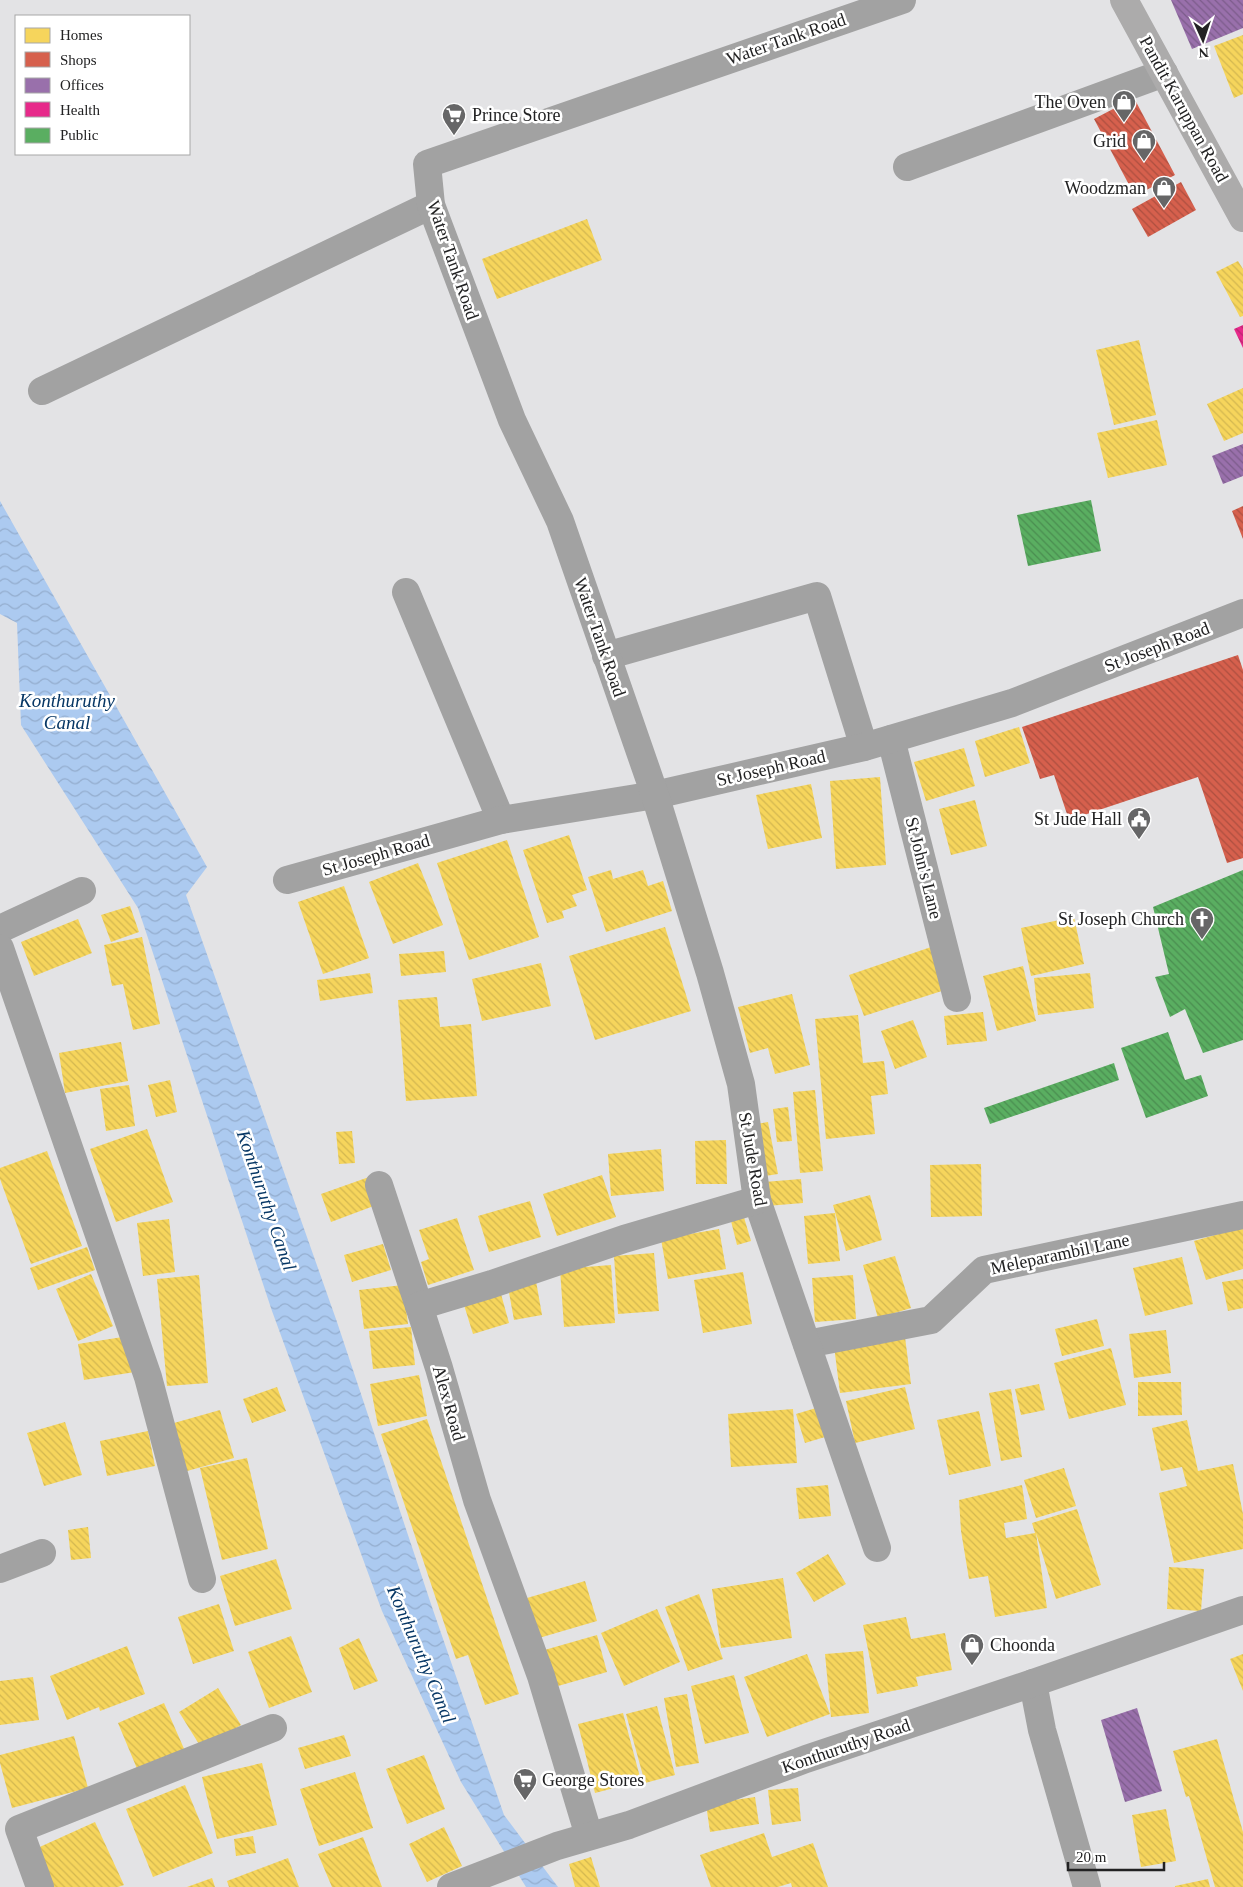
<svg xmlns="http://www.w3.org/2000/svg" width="1243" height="1887" viewBox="0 0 1243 1887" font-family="Georgia,serif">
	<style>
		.water { fill: url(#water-waves) }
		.homes { fill: url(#homes-back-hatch) }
		.shops { fill: url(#shops-back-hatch) }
		.offices { fill: url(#offices-back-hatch) }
		.health { fill: url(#health-back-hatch) }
		.public { fill: url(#public-back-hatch) }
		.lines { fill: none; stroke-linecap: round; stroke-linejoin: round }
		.street { stroke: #a2a2a2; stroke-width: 28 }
		.secondary { stroke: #acabab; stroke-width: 28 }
		.labels { text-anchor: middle; stroke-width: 5; stroke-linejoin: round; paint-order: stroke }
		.street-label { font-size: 18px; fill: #222223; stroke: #fff }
		.poi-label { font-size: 18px; fill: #222223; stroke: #fff; text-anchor: end }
		.water-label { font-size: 19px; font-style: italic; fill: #073765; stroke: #fff }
	</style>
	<defs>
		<pattern id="water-waves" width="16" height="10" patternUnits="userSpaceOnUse" patternTransform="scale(1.25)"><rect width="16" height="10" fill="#accaf0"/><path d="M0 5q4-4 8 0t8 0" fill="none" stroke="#94adce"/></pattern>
		<pattern id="homes-back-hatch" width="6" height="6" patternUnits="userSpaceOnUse" patternTransform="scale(1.25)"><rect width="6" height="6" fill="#f6d55c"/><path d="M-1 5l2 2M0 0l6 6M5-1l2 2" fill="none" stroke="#d3b750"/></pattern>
		<pattern id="shops-back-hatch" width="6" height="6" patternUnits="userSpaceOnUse" patternTransform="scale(1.25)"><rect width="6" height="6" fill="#d6604d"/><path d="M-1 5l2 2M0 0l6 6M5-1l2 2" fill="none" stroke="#ad4f40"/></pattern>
		<pattern id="offices-back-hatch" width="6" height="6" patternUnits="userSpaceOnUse" patternTransform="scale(1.25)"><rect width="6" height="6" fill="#9970ab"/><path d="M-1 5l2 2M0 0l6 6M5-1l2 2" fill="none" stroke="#7c5c8b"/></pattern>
		<pattern id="health-back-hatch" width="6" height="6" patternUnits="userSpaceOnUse" patternTransform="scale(1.25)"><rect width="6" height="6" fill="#e7298a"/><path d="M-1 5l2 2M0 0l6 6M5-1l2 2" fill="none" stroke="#bb2370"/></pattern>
		<pattern id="public-back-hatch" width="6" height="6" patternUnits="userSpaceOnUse" patternTransform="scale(1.25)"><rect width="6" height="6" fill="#5aae61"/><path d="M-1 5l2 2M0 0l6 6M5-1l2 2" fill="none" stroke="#4a8d50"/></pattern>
	</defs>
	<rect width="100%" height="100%" fill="#e3e3e5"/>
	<polygon class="water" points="0,501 207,867 186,895 337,1322 432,1607 504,1815 558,1887 526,1887 461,1782 382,1611 272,1311 138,908 21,725 17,623 0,614"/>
	<g class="homes">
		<polygon points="1243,35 1243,94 1234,98 1214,46"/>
		<polygon points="587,219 602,260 497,299 482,259"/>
		<polygon points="1238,261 1243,269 1243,316 1240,317 1216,272"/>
		<polygon points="1139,340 1156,415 1114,425 1096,350"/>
		<polygon points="1243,388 1243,433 1224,441 1207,404"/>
		<polygon points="1157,420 1167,465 1108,478 1097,433"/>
		<polygon points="1019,727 1030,763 985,777 975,741"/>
		<polygon points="964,748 975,786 926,801 914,762"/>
		<polygon points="880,777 886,865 836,869 830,781"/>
		<polygon points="811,784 822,838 768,849 756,795"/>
		<polygon points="975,800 987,846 951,855 939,809"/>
		<polygon points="569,835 587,890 572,895 577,906 562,911 564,918 547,923 523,850"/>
		<polygon points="507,840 539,937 469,960 437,863"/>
		<polygon points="418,863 443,925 393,944 369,882"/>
		<polygon points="611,870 613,879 643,870 648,886 663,881 672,911 606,932 588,877"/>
		<polygon points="344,886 369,958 323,974 298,902"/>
		<polygon points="130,906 139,932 111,942 101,915"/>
		<polygon points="1074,917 1084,964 1031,976 1021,928"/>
		<polygon points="78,919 92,953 34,976 21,942"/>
		<polygon points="665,927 691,1011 595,1040 569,956"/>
		<polygon points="142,937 160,1024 133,1030 123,984 112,986 104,945"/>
		<polygon points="934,946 948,989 864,1016 849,975"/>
		<polygon points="444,951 446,972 401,976 399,954"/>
		<polygon points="541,963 551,1006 482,1021 472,979"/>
		<polygon points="1023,966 1036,1021 997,1031 983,976"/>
		<polygon points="370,973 373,993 320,1001 317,980"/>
		<polygon points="1090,973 1094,1008 1038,1015 1034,978"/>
		<polygon points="792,994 810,1065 775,1074 768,1048 750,1053 738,1007"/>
		<polygon points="437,997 440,1027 471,1024 477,1096 406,1101 398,1000"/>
		<polygon points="983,1012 987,1041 947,1045 944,1016"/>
		<polygon points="858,1015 863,1063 884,1061 888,1094 871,1096 875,1134 826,1139 815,1019"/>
		<polygon points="913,1020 927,1057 895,1069 881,1031"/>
		<polygon points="121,1042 128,1081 65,1093 59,1053"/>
		<polygon points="170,1080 177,1112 156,1117 148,1085"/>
		<polygon points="129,1085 135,1126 106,1131 100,1089"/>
		<polygon points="815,1090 823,1171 800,1173 793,1092"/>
		<polygon points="788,1107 792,1141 777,1142 773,1109"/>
		<polygon points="768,1122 778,1174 759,1177 749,1125"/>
		<polygon points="147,1129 173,1202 116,1222 90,1149"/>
		<polygon points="352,1131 355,1163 339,1164 336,1132"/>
		<polygon points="726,1140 727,1184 696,1184 695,1141"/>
		<polygon points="661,1149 664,1191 611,1196 608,1154"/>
		<polygon points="47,1151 82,1246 31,1264 0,1179 0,1168"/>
		<polygon points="981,1164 982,1216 931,1217 930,1165"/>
		<polygon points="602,1175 616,1217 557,1236 543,1194"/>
		<polygon points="369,1177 379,1204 331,1222 321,1194"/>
		<polygon points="801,1179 803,1203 767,1206 764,1182"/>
		<polygon points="870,1195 882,1240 846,1251 833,1205"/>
		<polygon points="530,1201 541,1237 489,1252 478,1216"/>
		<polygon points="835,1213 840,1261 808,1264 804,1216"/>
		<polygon points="743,1214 751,1241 737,1245 730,1217"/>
		<polygon points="457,1218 474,1270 428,1285 421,1262 429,1259 419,1230"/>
		<polygon points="169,1219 175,1272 143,1276 137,1223"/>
		<polygon points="1243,1227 1243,1269 1206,1280 1194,1241"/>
		<polygon points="719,1229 726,1269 668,1279 661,1239"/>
		<polygon points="383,1244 391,1270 352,1282 344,1255"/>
		<polygon points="87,1247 95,1270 38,1290 30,1268"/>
		<polygon points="654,1253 659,1311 618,1314 614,1256"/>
		<polygon points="895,1256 911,1308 878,1318 863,1265"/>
		<polygon points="1182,1257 1193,1304 1145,1316 1133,1268"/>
		<polygon points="611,1265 615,1323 564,1327 560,1269"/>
		<polygon points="743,1272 752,1324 703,1333 694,1280"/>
		<polygon points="91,1274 113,1326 78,1341 56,1289"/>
		<polygon points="199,1275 208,1383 167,1386 157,1279"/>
		<polygon points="853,1275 856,1319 815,1322 812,1278"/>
		<polygon points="1243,1279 1243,1308 1228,1311 1222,1282"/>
		<polygon points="536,1281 542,1315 514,1320 508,1287"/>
		<polygon points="403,1285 408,1324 364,1329 359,1290"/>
		<polygon points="501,1294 509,1323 473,1334 464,1305"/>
		<polygon points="1097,1319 1104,1346 1062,1356 1055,1329"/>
		<polygon points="411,1327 415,1365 373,1369 369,1331"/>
		<polygon points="1166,1330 1171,1373 1134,1378 1129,1334"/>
		<polygon points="129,1336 135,1372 84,1380 78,1344"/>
		<polygon points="905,1337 911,1384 840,1393 834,1346"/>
		<polygon points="1111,1348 1126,1405 1069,1419 1054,1363"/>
		<polygon points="419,1375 427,1416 378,1426 370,1384"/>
		<polygon points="1138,1382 1181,1382 1182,1415 1138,1416"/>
		<polygon points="1039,1384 1045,1410 1021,1415 1015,1389"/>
		<polygon points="277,1387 286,1411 252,1423 243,1399"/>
		<polygon points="905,1387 915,1429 855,1443 846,1401"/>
		<polygon points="1011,1389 1022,1457 1001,1461 989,1393"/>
		<polygon points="816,1408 825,1437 805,1443 796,1414"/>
		<polygon points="793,1409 797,1463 731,1467 728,1414"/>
		<polygon points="220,1410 234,1458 187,1471 174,1423"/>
		<polygon points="979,1411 991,1466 949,1475 937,1420"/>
		<polygon points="427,1419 519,1694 485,1705 468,1655 456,1659 381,1434"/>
		<polygon points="1187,1420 1198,1471 1233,1464 1243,1514 1243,1549 1174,1563 1159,1493 1187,1486 1182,1467 1161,1471 1152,1428"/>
		<polygon points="65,1422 82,1475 44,1486 27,1433"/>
		<polygon points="148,1431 155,1466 107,1476 100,1441"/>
		<polygon points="247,1458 268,1549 222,1560 200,1468"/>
		<polygon points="1064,1468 1076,1506 1036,1518 1024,1480"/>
		<polygon points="828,1485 831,1516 799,1519 796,1488"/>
		<polygon points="1022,1485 1027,1519 1004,1523 1006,1538 1035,1533 1032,1523 1077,1509 1101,1585 1056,1599 1036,1533 1047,1608 995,1617 988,1576 969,1579 961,1531 959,1500"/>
		<polygon points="88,1527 91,1558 71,1560 68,1530"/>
		<polygon points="828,1554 846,1584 814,1602 796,1573"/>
		<polygon points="276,1559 292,1609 235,1626 220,1576"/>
		<polygon points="1169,1567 1204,1569 1201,1611 1167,1609"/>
		<polygon points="783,1578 792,1638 721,1648 712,1589"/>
		<polygon points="585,1581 597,1621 539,1638 527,1598"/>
		<polygon points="699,1594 723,1659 688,1671 665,1607"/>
		<polygon points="219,1604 234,1651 193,1664 178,1617"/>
		<polygon points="657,1609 680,1662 624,1686 601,1633"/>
		<polygon points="906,1617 911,1639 945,1633 952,1670 916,1677 918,1686 877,1694 863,1625"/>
		<polygon points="597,1635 607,1672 551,1688 541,1651"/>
		<polygon points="291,1636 312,1692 269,1708 248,1652"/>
		<polygon points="359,1638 378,1681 354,1690 339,1648"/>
		<polygon points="127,1646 145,1694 100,1711 99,1707 67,1720 50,1676"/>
		<polygon points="863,1651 869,1713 831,1717 825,1654"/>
		<polygon points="807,1654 830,1714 767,1737 744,1677"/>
		<polygon points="1243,1654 1243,1691 1230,1659"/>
		<polygon points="734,1675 749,1733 705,1744 691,1686"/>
		<polygon points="33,1677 39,1720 0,1725 0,1681"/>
		<polygon points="218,1688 241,1725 202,1749 179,1712"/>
		<polygon points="687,1694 699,1763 676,1767 664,1698"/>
		<polygon points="164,1703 185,1751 138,1771 118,1723"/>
		<polygon points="657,1706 675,1775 645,1783 626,1714"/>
		<polygon points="623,1713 641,1781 595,1793 578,1724"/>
		<polygon points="344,1735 351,1756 305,1769 298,1748"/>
		<polygon points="74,1736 88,1788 12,1808 0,1763 0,1755"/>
		<polygon points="1217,1739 1243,1832 1243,1887 1215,1887 1189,1796 1186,1797 1173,1751"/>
		<polygon points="424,1755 445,1809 407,1824 386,1769"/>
		<polygon points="262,1763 277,1825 217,1839 202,1777"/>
		<polygon points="355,1772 373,1828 319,1846 300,1789"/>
		<polygon points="185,1785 213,1853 153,1877 126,1809"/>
		<polygon points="798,1788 801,1821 772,1825 768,1790"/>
		<polygon points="755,1797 759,1824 710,1832 706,1804"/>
		<polygon points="1166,1809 1176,1861 1141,1867 1132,1815"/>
		<polygon points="95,1822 124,1885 118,1887 50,1887 33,1850"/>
		<polygon points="444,1827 462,1866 427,1882 409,1844"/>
		<polygon points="764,1833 772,1857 813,1843 828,1887 792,1887 791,1883 778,1887 711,1887 700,1855"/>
		<polygon points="253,1836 256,1853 236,1856 234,1839"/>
		<polygon points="363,1837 382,1887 332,1887 318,1854"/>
		<polygon points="591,1857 600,1887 575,1887 569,1864"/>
		<polygon points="288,1858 299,1887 229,1887 227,1881"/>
		<polygon points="212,1878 215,1887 187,1887"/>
		<polygon points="1208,1879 1210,1887 1175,1887 1175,1886"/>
	</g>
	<g class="shops">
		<polygon points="1134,98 1175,175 1135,196 1094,119"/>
		<polygon points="1181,182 1196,210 1148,237 1132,209"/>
		<polygon points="1243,506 1243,539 1232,511"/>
		<polygon points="1238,655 1243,670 1243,858 1227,863 1198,777 1069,820 1054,775 1040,779 1022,727"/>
	</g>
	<g class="offices">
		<polygon points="1171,0 1243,0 1243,28 1192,49"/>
		<polygon points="1243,444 1243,476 1223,484 1212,456"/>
		<polygon points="1137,1708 1162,1791 1125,1802 1101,1720"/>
	</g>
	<polygon class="health" points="1243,325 1243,348 1234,329"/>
	<g class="public">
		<polygon points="1091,500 1101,551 1028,566 1017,515"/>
		<polygon points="1243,870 1243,1040 1203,1053 1185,1009 1170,1017 1155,977 1169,974 1153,907"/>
		<polygon points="1168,1032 1185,1080 1201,1075 1208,1096 1146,1118 1121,1048"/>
		<polygon points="1114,1063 1119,1080 990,1124 984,1108"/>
	</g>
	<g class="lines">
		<g class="street">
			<polyline points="907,167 1164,73"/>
			<polyline points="42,391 431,205"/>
			<polyline points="406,592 501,820"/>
			<polyline points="606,656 817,596 864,747"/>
			<polyline points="891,739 957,998"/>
			<polyline points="287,880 501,820 655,795 864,747 1012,703 1243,613"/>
			<polyline points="0,929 82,891"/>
			<polyline points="0,948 148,1377 202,1579"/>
			<polyline points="379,1185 419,1306"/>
			<polyline points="807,1344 931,1320 984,1270 1243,1215"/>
			<polyline points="877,1548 757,1200 741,1084 710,973 655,795 560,521 512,420 431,205 427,164 902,0"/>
			<polyline points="0,1569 42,1553"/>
			<polyline points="1033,1683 1042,1730 1087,1887"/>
			<polyline points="589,1836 541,1676 477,1500 439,1368 419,1306 492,1284 624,1239 757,1200"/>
			<polyline points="40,1887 19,1829 273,1728"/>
			<polyline points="451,1887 557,1846 629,1825 806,1759 1033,1683 1243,1610"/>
		</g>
		<polyline class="secondary" points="1124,0 1243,218"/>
	</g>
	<defs>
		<g id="shop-pin" transform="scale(1.25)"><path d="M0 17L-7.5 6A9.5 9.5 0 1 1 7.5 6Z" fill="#666667" stroke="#fff"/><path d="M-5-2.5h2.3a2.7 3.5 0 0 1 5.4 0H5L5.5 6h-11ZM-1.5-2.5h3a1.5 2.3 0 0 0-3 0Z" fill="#fff"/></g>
		<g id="supermarket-pin" transform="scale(1.25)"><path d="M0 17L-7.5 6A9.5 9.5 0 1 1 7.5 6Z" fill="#666667" stroke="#fff"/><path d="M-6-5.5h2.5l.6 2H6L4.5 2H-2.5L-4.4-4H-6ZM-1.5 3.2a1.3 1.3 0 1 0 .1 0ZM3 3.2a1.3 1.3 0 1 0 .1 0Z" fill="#fff"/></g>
		<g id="civic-pin" transform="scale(1.25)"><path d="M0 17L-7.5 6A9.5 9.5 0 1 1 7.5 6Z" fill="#666667" stroke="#fff"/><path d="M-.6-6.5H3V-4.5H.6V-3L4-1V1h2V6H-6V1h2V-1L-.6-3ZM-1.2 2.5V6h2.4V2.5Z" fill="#fff"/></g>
		<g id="church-pin" transform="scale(1.25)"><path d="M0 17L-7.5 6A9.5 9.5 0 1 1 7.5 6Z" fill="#666667" stroke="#fff"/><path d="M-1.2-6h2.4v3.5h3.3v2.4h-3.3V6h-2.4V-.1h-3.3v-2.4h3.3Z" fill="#fff"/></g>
	</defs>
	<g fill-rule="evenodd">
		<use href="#shop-pin" x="1124" y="102"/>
		<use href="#supermarket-pin" x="454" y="115"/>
		<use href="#shop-pin" x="1144" y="141"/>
		<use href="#shop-pin" x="1164" y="188"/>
		<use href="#civic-pin" x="1139" y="819"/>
		<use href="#church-pin" x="1202" y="919"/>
		<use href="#shop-pin" x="972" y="1645"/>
		<use href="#supermarket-pin" x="525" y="1780"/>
	</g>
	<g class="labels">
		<g class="street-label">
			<text transform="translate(786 39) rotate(-19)" y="6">Water Tank Road</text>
			<text transform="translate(1184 109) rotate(61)" y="6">Pandit Karuppan Road</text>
			<text transform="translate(453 260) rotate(71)" y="6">Water Tank Road</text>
			<text transform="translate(600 637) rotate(71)" y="6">Water Tank Road</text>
			<text transform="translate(1157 647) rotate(-21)" y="6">St Joseph Road</text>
			<text transform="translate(771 768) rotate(-13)" y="6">St Joseph Road</text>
			<text transform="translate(376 855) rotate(-16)" y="6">St Joseph Road</text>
			<text transform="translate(924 868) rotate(76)" y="6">St John's Lane</text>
			<text transform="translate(753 1159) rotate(80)" y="6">St Jude Road</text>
			<text transform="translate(1060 1254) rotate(-12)" y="6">Meleparambil Lane</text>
			<text transform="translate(449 1403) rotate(74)" y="6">Alex Road</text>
			<text transform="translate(846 1746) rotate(-19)" y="6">Konthuruthy Road</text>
		</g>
		<g class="poi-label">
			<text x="1106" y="108">The Oven</text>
			<text x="472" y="121" text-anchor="start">Prince Store</text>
			<text x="1126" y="147">Grid</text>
			<text x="1146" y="194">Woodzman</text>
			<text x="1122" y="825">St Jude Hall</text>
			<text x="1184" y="925">St Joseph Church</text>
			<text x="990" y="1651" text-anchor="start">Choonda</text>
			<text x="542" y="1786" text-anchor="start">George Stores</text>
		</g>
		<g class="water-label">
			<text x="67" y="707">Konthuruthy<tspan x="67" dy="22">Canal</tspan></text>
			<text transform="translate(267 1200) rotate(71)" y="7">Konthuruthy Canal</text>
			<text transform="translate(422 1654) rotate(67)" y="7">Konthuruthy Canal</text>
		</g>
	</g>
	<rect x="15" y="15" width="175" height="140" fill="#ffffff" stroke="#a7a7a7"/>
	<rect x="25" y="28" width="25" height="15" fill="#f6d55c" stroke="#a7a7a7"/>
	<text x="60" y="40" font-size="15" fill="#222223">Homes</text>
	<rect x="25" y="52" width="25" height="15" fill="#d6604d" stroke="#a7a7a7"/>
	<text x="60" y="65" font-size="15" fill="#222223">Shops</text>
	<rect x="25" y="78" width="25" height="15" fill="#9970ab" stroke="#a7a7a7"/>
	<text x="60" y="90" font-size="15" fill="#222223">Offices</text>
	<rect x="25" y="102" width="25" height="15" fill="#e7298a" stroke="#a7a7a7"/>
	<text x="60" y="115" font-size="15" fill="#222223">Health</text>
	<rect x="25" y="128" width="25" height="15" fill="#5aae61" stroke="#a7a7a7"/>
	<text x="60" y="140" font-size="15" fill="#222223">Public</text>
	<g transform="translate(1203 40) rotate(177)" stroke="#ffffff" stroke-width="4" paint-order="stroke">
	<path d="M0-4L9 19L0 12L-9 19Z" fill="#222223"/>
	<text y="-8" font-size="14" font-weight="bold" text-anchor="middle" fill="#222223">N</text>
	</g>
	<path d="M1068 1862v8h96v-8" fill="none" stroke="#222223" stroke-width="2.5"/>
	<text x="1076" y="1862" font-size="15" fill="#222223" stroke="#ffffff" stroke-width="4" paint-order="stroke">20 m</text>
</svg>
